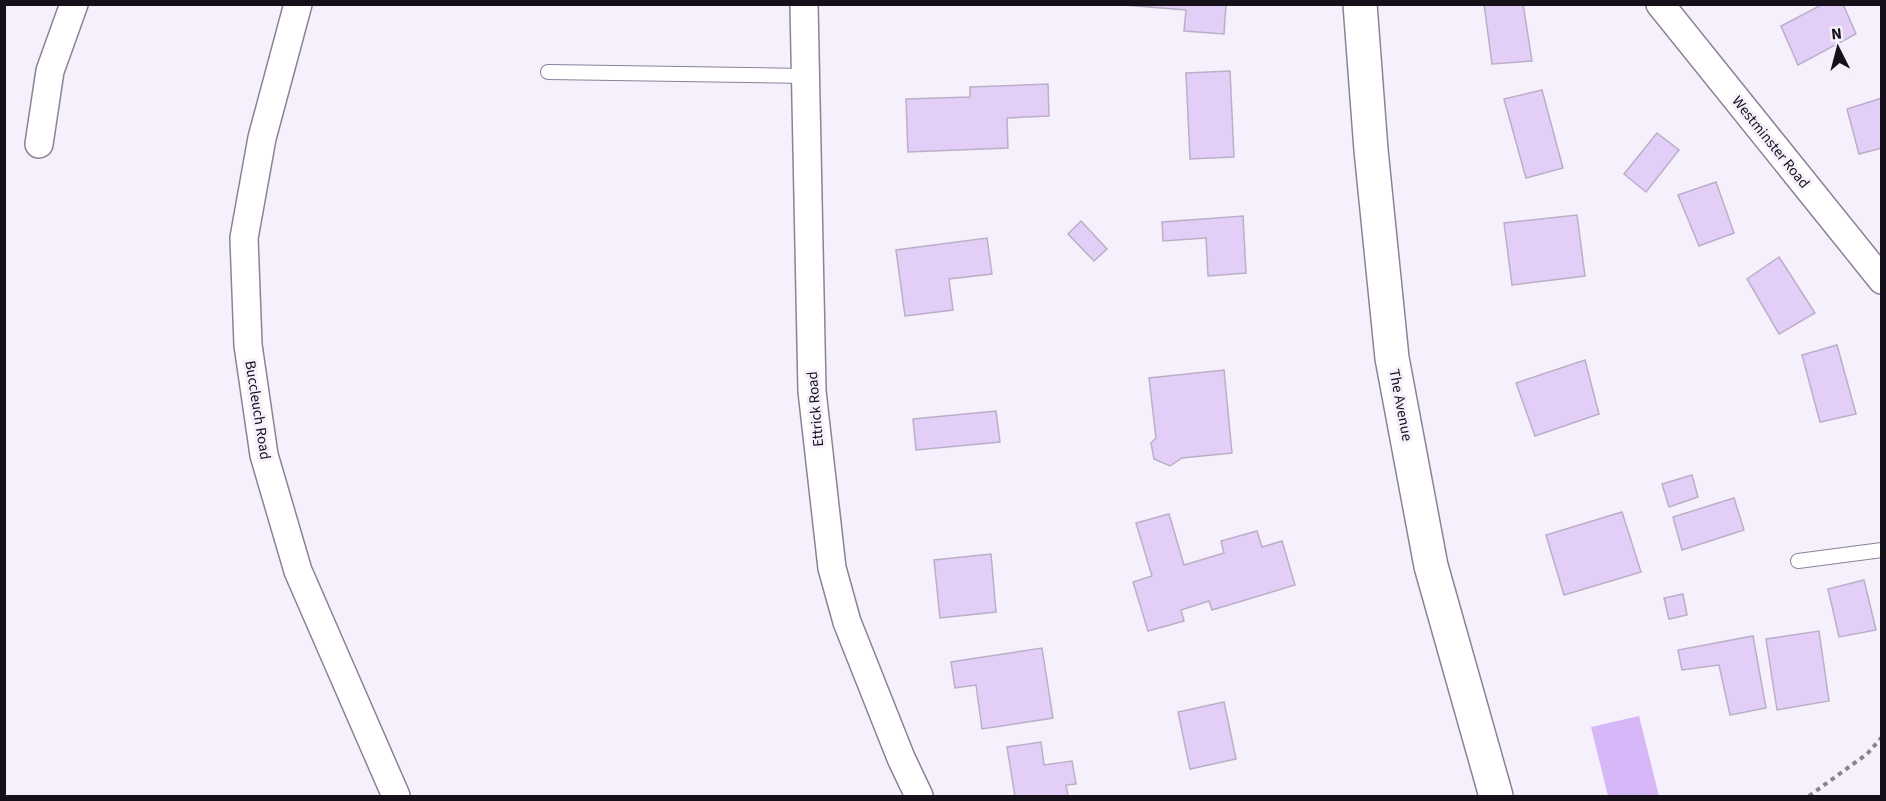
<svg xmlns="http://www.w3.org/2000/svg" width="1886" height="801" viewBox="0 0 1886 801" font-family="'Source Sans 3',sans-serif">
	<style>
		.green { fill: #d6b7f7 }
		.building { fill: #e2cef7; stroke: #bbafc8; stroke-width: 1.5 }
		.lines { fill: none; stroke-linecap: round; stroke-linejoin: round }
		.lane-casing { stroke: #8c8199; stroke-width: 16 }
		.street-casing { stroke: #8c8199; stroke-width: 30 }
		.secondary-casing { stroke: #8c8199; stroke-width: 36 }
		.path { stroke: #88838d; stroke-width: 4; stroke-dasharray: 4.5 4.5; stroke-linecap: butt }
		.lane { stroke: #fff; stroke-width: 14 }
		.street { stroke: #fff; stroke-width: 27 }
		.secondary { stroke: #fff; stroke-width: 33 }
		.labels { text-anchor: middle; stroke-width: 6; stroke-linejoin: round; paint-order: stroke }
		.street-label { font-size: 15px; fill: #151019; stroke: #f5f0fb }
	</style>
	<rect width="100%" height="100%" fill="#f5f0fb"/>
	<polygon class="green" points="1639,716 1659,796 1608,796 1591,727"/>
	<g class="building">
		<polygon points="1111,4 1226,4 1224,34 1184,31 1186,10"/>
		<polygon points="1484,4 1523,4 1532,61 1492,64"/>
		<polygon points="1823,4 1843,4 1856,34 1798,65 1781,26"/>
		<polygon points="1230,71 1234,157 1190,159 1186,73"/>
		<polygon points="1048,84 1049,116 1007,118 1008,148 908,152 906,99 970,97 970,87"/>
		<polygon points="1542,90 1563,168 1526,178 1504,99"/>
		<polygon points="1882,98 1882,148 1859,154 1847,109"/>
		<polygon points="1657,133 1679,150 1646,192 1624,174"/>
		<polygon points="1716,182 1734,233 1699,246 1678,195"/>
		<polygon points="1577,215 1585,276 1512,285 1504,223"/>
		<polygon points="1243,216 1246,273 1208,276 1206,238 1163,241 1162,222"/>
		<polygon points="1081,221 1107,249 1094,261 1068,234"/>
		<polygon points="987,238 992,274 949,279 953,310 905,316 896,250"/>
		<polygon points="1779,257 1815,313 1779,334 1747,279"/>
		<polygon points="1837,345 1856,414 1820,422 1802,355"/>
		<polygon points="1585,360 1599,414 1535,436 1516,383"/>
		<polygon points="1224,370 1232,453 1182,458 1170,466 1154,459 1151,443 1156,438 1149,378"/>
		<polygon points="996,411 1000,442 916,450 913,419"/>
		<polygon points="1692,475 1698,497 1669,507 1662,484"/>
		<polygon points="1734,498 1744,530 1682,550 1673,517"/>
		<polygon points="1622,512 1641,572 1564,595 1546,535"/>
		<polygon points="1169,514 1184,565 1224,553 1221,541 1257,531 1262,547 1282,541 1295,585 1212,610 1209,601 1181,610 1184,621 1148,631 1133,582 1152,576 1136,523"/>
		<polygon points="991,554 996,612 940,618 934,560"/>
		<polygon points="1864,580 1876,630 1839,637 1828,589"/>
		<polygon points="1683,594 1687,615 1669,619 1664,598"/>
		<polygon points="1819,631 1829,701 1777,710 1766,639"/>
		<polygon points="1753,636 1766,708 1730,715 1719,665 1682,670 1678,650"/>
		<polygon points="1042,648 1053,718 982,729 976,685 955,688 951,662"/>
		<polygon points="1224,702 1236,759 1190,769 1178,712"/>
		<polygon points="1041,742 1044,765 1072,761 1076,784 1066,785 1068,796 1015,796 1007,747"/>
	</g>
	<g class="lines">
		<g class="lane-casing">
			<g id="lane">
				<polyline points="548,72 805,76"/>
				<polyline points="1798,561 1882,550"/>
			</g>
		</g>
		<g class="street-casing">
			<g id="street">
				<polyline points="298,4 262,138 244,238 248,345 264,455 298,571 396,796"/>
				<polyline points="804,4 812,391 832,568 847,622 901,758 919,796"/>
				<polyline points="1660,4 1882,280"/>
				<polyline points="39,144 50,71 74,4"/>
			</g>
		</g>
		<g class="secondary-casing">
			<polyline id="secondary" points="1360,4 1371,150 1392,358 1431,566 1496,796"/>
		</g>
		<polyline class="path" points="1809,796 1867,754 1882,737"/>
		<use href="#lane" class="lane"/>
		<use href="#street" class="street"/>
		<use href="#secondary" class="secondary"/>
	</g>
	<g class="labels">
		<g class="street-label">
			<text transform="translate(1771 142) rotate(51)" y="5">Westminster Road</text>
			<text transform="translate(1401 405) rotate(79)" y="5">The Avenue</text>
			<text transform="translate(815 409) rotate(-95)" y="5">Ettrick Road</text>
			<text transform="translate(258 410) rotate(81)" y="5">Buccleuch Road</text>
		</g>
	</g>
	<rect width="1886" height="801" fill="none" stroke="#151019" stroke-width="12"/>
	<g transform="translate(1838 48) rotate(354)" stroke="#f5f0fb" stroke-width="4.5" paint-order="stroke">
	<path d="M0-4.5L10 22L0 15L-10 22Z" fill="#151019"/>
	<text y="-9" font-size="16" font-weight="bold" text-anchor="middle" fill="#151019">N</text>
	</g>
</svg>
